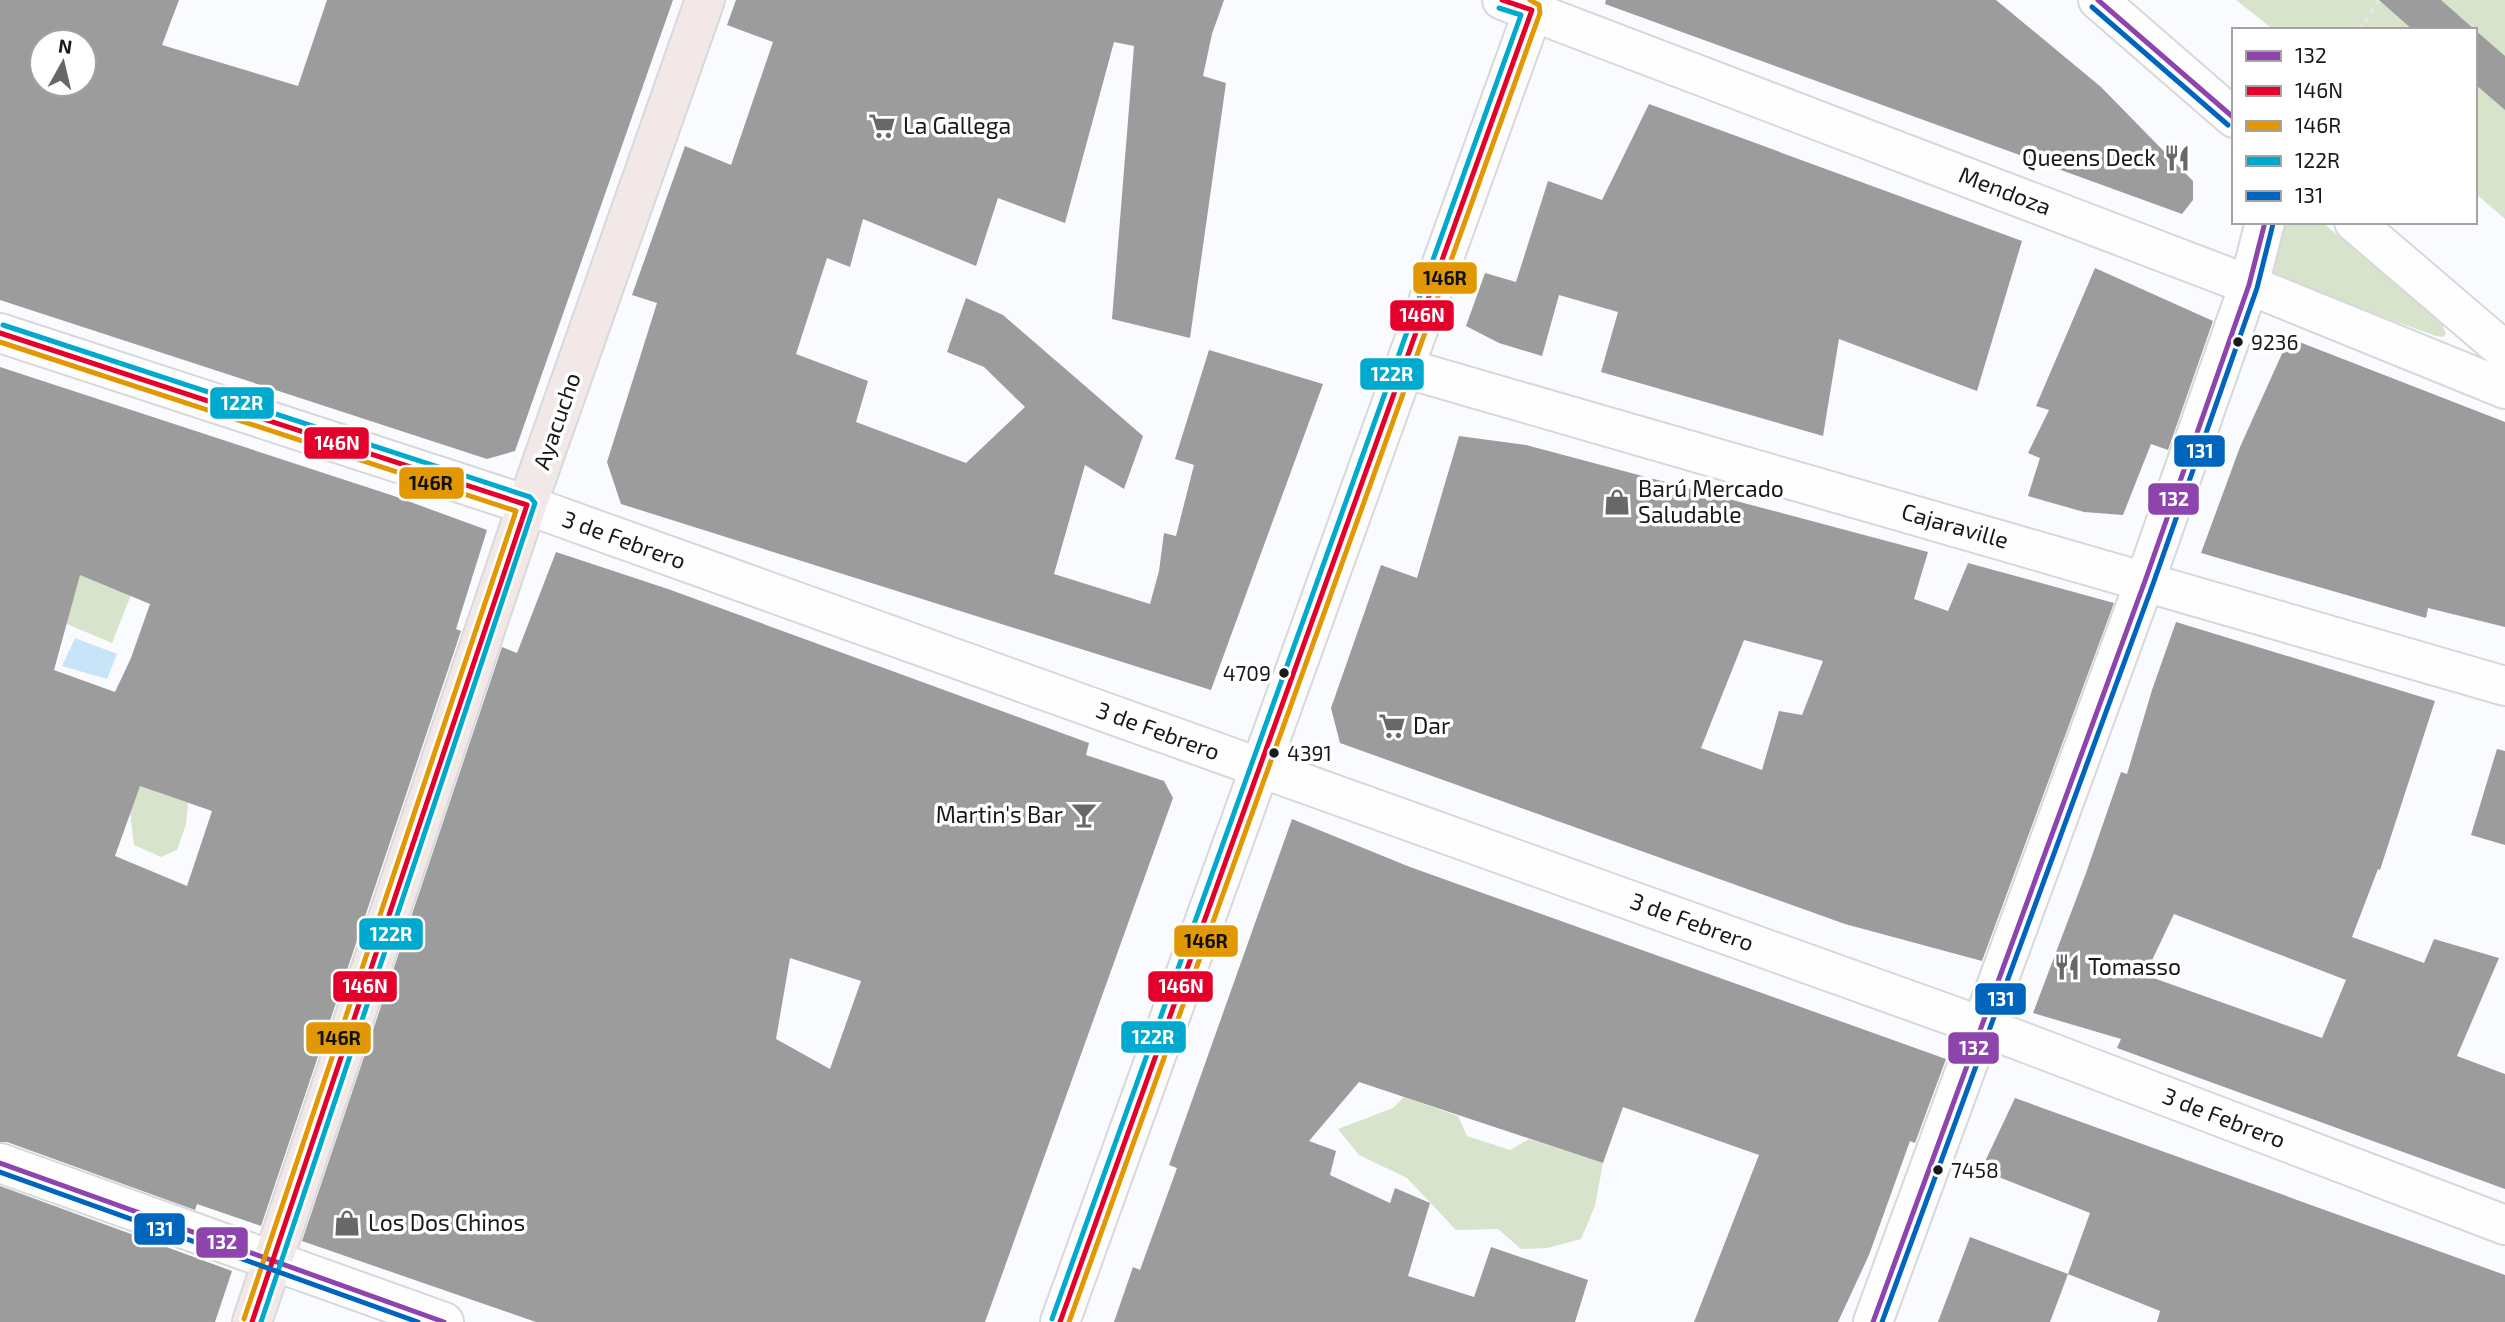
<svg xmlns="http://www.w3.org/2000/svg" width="2505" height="1322" viewBox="0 0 2505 1322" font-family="'Exo 2',sans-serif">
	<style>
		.green { fill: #d7e3ca }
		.water { fill: #c8e4f9 }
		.building { fill: #9c9c9d; fill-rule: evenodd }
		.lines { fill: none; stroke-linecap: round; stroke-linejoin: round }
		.minor-casing { stroke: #d7d8da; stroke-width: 42 }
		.major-casing { stroke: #d8d9da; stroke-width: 42 }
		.path { stroke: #e5e5e5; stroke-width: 4.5; stroke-dasharray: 5 5; stroke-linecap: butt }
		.minor { stroke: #fefeff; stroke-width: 38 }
		.major { stroke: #f2e8e8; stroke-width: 38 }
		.bus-1-casing { stroke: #fff; stroke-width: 10 }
		.bus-2-casing { stroke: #fff; stroke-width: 10 }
		.bus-3-casing { stroke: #fff; stroke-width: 10 }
		.bus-4-casing { stroke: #fff; stroke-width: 10 }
		.bus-5-casing { stroke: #fff; stroke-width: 10 }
		.bus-1 { stroke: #8e44ad; stroke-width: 5 }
		.bus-2 { stroke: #e4002b; stroke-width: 5 }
		.bus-3 { stroke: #e19803; stroke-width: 5 }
		.bus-4 { stroke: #00a9ce; stroke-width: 5 }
		.bus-5 { stroke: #0065bd; stroke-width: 5 }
		.bus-dot { fill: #18191a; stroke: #fff; stroke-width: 2.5 }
		.labels { text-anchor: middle; stroke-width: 7; stroke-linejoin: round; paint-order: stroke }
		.bus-label { font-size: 21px; fill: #18191a; stroke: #fff; text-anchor: start }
		.poi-label { font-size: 23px; fill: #18191a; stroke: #fff; text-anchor: start }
		.street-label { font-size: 23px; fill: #18191a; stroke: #fff }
		.line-badge { stroke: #fff; stroke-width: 2.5 }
		.badge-label { font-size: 19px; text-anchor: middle; font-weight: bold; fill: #fff }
		.pale-badge-label { font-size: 19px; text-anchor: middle; font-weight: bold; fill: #111 }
	</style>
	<rect width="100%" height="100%" fill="#fafbfe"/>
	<g class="green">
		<polygon points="2236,0 2505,0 2505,219 2475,193 2475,30 2274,30"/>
		<polygon points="2279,222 2322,222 2442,322 2446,334 2443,337 2436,336 2272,277 2268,267"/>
		<polygon points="0,540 131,595 112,643 0,596"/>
		<polygon points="139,785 188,803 186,824 177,850 161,857 134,845 130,812"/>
		<polygon points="1404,1097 1458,1116 1467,1136 1510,1150 1529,1139 1603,1163 1595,1206 1581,1239 1547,1248 1521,1249 1498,1229 1456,1230 1407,1178 1359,1155 1338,1129 1393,1108"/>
	</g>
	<polygon class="water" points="75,638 117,654 107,679 62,666"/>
	<g class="building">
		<path d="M0,0H179L162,45L298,86L327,0H673L515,451L487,459L0,300ZM42,42H84V84H42Z"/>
		<polygon points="736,0 1224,0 1212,34 1203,76 1226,83 1190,338 1112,319 1134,46 1114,42 1065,223 998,198 976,266 863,219 850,267 827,258 796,354 868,381 856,422 966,463 1025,407 984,367 947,352 966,298 1003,315 1143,436 1124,489 1085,465 1054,574 1150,604 1159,571 1164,533 1176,536 1194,465 1175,459 1209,350 1323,384 1211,690 621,504 607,462 657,303 632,295 685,146 731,165 773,42 727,25"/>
		<polygon points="1606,0 1996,0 2101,87 2193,181 2193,200 2182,214 1605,4"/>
		<polygon points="2379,0 2441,0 2475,30 2413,30"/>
		<polygon points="2475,30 2505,56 2505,110 2475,84"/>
		<polygon points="1649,104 2022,241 1977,391 1839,339 1823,436 1601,372 1618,312 1559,295 1542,356 1499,343 1466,326 1485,273 1516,282 1548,181 1602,200"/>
		<polygon points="2095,268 2213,321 2168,450 2151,444 2123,515 2084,512 2028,496 2040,458 2028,453 2049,410 2036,406"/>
		<polygon points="2289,338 2505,422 2505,627 2428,608 2426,618 2201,553 2240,447"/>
		<path d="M0,367L394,496L487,530L456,629L461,631L261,1226L197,1204L195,1210L7,1142H0ZM80,575L150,604L131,658L115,692L54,670ZM140,786L212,811L187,886L115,856Z"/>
		<path d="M1459,436L1526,445L1928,552L1914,599L1948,611L1968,563L2114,603L1982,961L1845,924L1340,743L1331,708L1381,565L1417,578ZM1744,640L1823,661L1802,715L1779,711L1762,770L1701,748Z"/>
		<path d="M556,552L668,589L1089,743L1086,755L1164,781L1173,798L985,1322H536L302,1241L502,647L517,653ZM790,958L861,981L830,1069L776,1039Z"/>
		<path d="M2176,622L2435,701L2380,870L2378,869L2352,937L2424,963L2434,939L2499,958L2457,1056L2505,1074V1189L2117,1048L2121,1039L2033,1013L2086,873L2121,772L2127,774L2152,690ZM2174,914L2346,980L2322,1038L2145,975Z"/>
		<polygon points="2497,749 2505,751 2505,845 2471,835"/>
		<polygon points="1292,819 1410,867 1946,1059 1915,1143 1910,1141 1869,1255 1838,1322 1694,1322 1759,1155 1623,1107 1603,1163 1359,1082 1309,1141 1336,1151 1330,1175 1390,1203 1395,1188 1430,1203 1408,1276 1474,1297 1491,1247 1588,1280 1575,1322 1114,1322 1133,1267 1140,1270 1177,1168 1169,1165"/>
		<polygon points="2015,1098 2505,1275 2505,1322 2157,1322 2160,1311 2068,1274 2090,1213 1981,1170"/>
		<polygon points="0,1186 232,1271 215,1322 0,1322"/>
		<polygon points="1970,1237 2068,1274 2050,1322 1938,1322"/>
	</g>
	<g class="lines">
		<g class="minor-casing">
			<g id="minor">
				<polyline points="1502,0 2249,285 2505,389"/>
				<polyline points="2098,0 2234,118"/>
				<polyline points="2354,222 2505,351"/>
				<polyline points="0,333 527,505 1981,1026 2505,1225"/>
				<polyline points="1404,368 2505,686"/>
				<polyline points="0,1163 444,1322"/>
				<polyline points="1060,1322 1537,0"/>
				<polyline points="1873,1322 2145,581 2249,285 2265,222"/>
			</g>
		</g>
		<g class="major-casing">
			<polyline id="major" points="252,1322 527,505 705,0"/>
		</g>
		<polyline class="path" points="2360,30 2379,0"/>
		<use href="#minor" class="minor"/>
		<use href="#major" class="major"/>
		<g class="bus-1-casing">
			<g id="bus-1">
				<polyline points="2098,0 2234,118"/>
				<polyline points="0,1163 444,1322"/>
				<polyline points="1873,1322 2145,581 2249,285 2265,222"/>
			</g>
		</g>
		<g class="bus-2-casing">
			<g id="bus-2">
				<polyline points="0,333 527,505 252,1322"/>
				<polyline points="1060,1322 1532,10 1502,0"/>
			</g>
		</g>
		<g class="bus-3-casing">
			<g id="bus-3">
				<polyline points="0,342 516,511 244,1319"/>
				<polyline points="1069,1322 1540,13 1539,5 1530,0"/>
			</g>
		</g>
		<g class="bus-4-casing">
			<g id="bus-4">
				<polyline points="3,325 530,497 535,503 261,1322"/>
				<polyline points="1052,1319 1521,15 1499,8"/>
			</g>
		</g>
		<g class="bus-5-casing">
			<g id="bus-5">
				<polyline points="2092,7 2228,125"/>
				<polyline points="0,1172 418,1322"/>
				<polyline points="1882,1322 2153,584 2257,288 2273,224"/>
			</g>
		</g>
		<use href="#bus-1" class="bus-1"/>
		<use href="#bus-2" class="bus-2"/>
		<use href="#bus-3" class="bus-3"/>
		<use href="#bus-4" class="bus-4"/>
		<use href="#bus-5" class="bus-5"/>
	</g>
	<defs>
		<g id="supermarket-bare" transform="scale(2.1)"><path d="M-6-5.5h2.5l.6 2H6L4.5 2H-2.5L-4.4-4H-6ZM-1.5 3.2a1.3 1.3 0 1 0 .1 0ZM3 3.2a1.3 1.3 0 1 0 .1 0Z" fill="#67686a" stroke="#fff" stroke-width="2.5" paint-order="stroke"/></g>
		<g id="restaurant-bare" transform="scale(2.1)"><path d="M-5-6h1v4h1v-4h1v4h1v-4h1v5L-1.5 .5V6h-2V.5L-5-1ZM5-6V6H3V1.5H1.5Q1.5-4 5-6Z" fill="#67686a" stroke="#fff" stroke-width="2.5" paint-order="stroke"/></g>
		<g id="shop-bare" transform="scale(2.1)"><path d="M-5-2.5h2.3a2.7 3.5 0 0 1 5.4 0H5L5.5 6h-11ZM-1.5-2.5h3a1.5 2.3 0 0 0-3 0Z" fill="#67686a" stroke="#fff" stroke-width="2.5" paint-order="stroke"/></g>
		<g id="bar-bare" transform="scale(2.1)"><path d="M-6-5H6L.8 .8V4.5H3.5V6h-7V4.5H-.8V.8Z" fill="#67686a" stroke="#fff" stroke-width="2.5" paint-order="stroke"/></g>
	</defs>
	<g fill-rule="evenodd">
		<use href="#supermarket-bare" x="882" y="126"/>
		<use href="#restaurant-bare" x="2177" y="158"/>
		<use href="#shop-bare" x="1617" y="502"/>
		<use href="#supermarket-bare" x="1392" y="726"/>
		<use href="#bar-bare" x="1084" y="815"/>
		<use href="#restaurant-bare" x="2067" y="967"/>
		<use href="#shop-bare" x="347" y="1223"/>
	</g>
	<g class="bus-dot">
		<circle cx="2238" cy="342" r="6"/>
		<circle cx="1284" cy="673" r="6"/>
		<circle cx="1274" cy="753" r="6"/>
		<circle cx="1938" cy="1170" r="6"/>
	</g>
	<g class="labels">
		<g class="bus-label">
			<text x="2251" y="350">9236</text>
			<text x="1271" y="681" text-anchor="end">4709</text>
			<text x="1287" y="761">4391</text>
			<text x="1951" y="1178">7458</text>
		</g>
		<g class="poi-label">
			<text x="903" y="134">La Gallega</text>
			<text x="2156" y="166" text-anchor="end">Queens Deck</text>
			<text x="1638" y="497">Barú Mercado<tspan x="1638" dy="26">Saludable</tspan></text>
			<text x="1413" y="734">Dar</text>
			<text x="1063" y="823" text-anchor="end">Martin's Bar</text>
			<text x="2088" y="975">Tomasso</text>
			<text x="368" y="1231">Los Dos Chinos</text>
		</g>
		<g class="street-label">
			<text transform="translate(2005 191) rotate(21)" y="8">Mendoza</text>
			<text transform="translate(557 421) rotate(-71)" y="8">Ayacucho</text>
			<text transform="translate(1955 526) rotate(16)" y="8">Cajaraville</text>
			<text transform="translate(624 540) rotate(20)" y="8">3 de Febrero</text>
			<text transform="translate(1158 731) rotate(20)" y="8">3 de Febrero</text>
			<text transform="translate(1692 922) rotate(20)" y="8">3 de Febrero</text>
			<text transform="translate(2224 1118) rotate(21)" y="8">3 de Febrero</text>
		</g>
	</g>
	<g class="line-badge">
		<rect x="1412" y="261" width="66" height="34" rx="7" fill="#e19803"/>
		<rect x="1389" y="299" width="66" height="33" rx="7" fill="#e4002b"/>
		<rect x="1359" y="357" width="66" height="34" rx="7" fill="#00a9ce"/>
		<rect x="209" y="386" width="66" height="34" rx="7" fill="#00a9ce"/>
		<rect x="303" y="426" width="67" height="34" rx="7" fill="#e4002b"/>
		<rect x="2173" y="434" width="53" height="34" rx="7" fill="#0065bd"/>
		<rect x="398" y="466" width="67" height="34" rx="7" fill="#e19803"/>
		<rect x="2147" y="482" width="53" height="34" rx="7" fill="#8e44ad"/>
		<rect x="358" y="917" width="66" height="34" rx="7" fill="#00a9ce"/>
		<rect x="1173" y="924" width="66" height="34" rx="7" fill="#e19803"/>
		<rect x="332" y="970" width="66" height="33" rx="7" fill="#e4002b"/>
		<rect x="1147" y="970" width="67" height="33" rx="7" fill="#e4002b"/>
		<rect x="1974" y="982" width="53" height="34" rx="7" fill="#0065bd"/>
		<rect x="1120" y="1020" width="67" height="34" rx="7" fill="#00a9ce"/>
		<rect x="305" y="1021" width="67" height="34" rx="7" fill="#e19803"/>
		<rect x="1947" y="1031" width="53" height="34" rx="7" fill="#8e44ad"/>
		<rect x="133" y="1212" width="53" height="34" rx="7" fill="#0065bd"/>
		<rect x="195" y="1226" width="54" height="33" rx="7" fill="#8e44ad"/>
	</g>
	<g class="badge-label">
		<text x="1422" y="322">146N</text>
		<text x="1392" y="381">122R</text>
		<text x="242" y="410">122R</text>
		<text x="337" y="450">146N</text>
		<text x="2200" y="458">131</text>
		<text x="2174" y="506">132</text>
		<text x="391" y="941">122R</text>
		<text x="365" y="993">146N</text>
		<text x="1181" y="993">146N</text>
		<text x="2001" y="1006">131</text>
		<text x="1153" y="1044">122R</text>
		<text x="1974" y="1055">132</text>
		<text x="160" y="1236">131</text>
		<text x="222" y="1249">132</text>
	</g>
	<g class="pale-badge-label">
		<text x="1445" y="285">146R</text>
		<text x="431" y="490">146R</text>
		<text x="1206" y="948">146R</text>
		<text x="339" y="1045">146R</text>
	</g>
	<rect x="2232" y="28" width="245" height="196" fill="#ffffff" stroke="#a3a3a3" stroke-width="2"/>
	<rect x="2246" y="51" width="35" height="10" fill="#8e44ad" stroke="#a3a3a3" stroke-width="2"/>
	<text x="2295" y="63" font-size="21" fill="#18191a">132</text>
	<rect x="2246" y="86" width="35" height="10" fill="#e4002b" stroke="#a3a3a3" stroke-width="2"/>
	<text x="2295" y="98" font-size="21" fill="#18191a">146N</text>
	<rect x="2246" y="121" width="35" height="10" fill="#e19803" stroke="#a3a3a3" stroke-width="2"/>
	<text x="2295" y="133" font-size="21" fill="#18191a">146R</text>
	<rect x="2246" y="156" width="35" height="10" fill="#00a9ce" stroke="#a3a3a3" stroke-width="2"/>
	<text x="2295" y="168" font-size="21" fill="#18191a">122R</text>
	<rect x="2246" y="191" width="35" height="10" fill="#0065bd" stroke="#a3a3a3" stroke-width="2"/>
	<text x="2295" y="203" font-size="21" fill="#18191a">131</text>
	<g transform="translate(63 63) rotate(8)"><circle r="33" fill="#ffffff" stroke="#a3a3a3" stroke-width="2"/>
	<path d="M0-5L12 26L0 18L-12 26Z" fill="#67686a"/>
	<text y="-10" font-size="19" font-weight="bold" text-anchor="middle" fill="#18191a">N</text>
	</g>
</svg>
